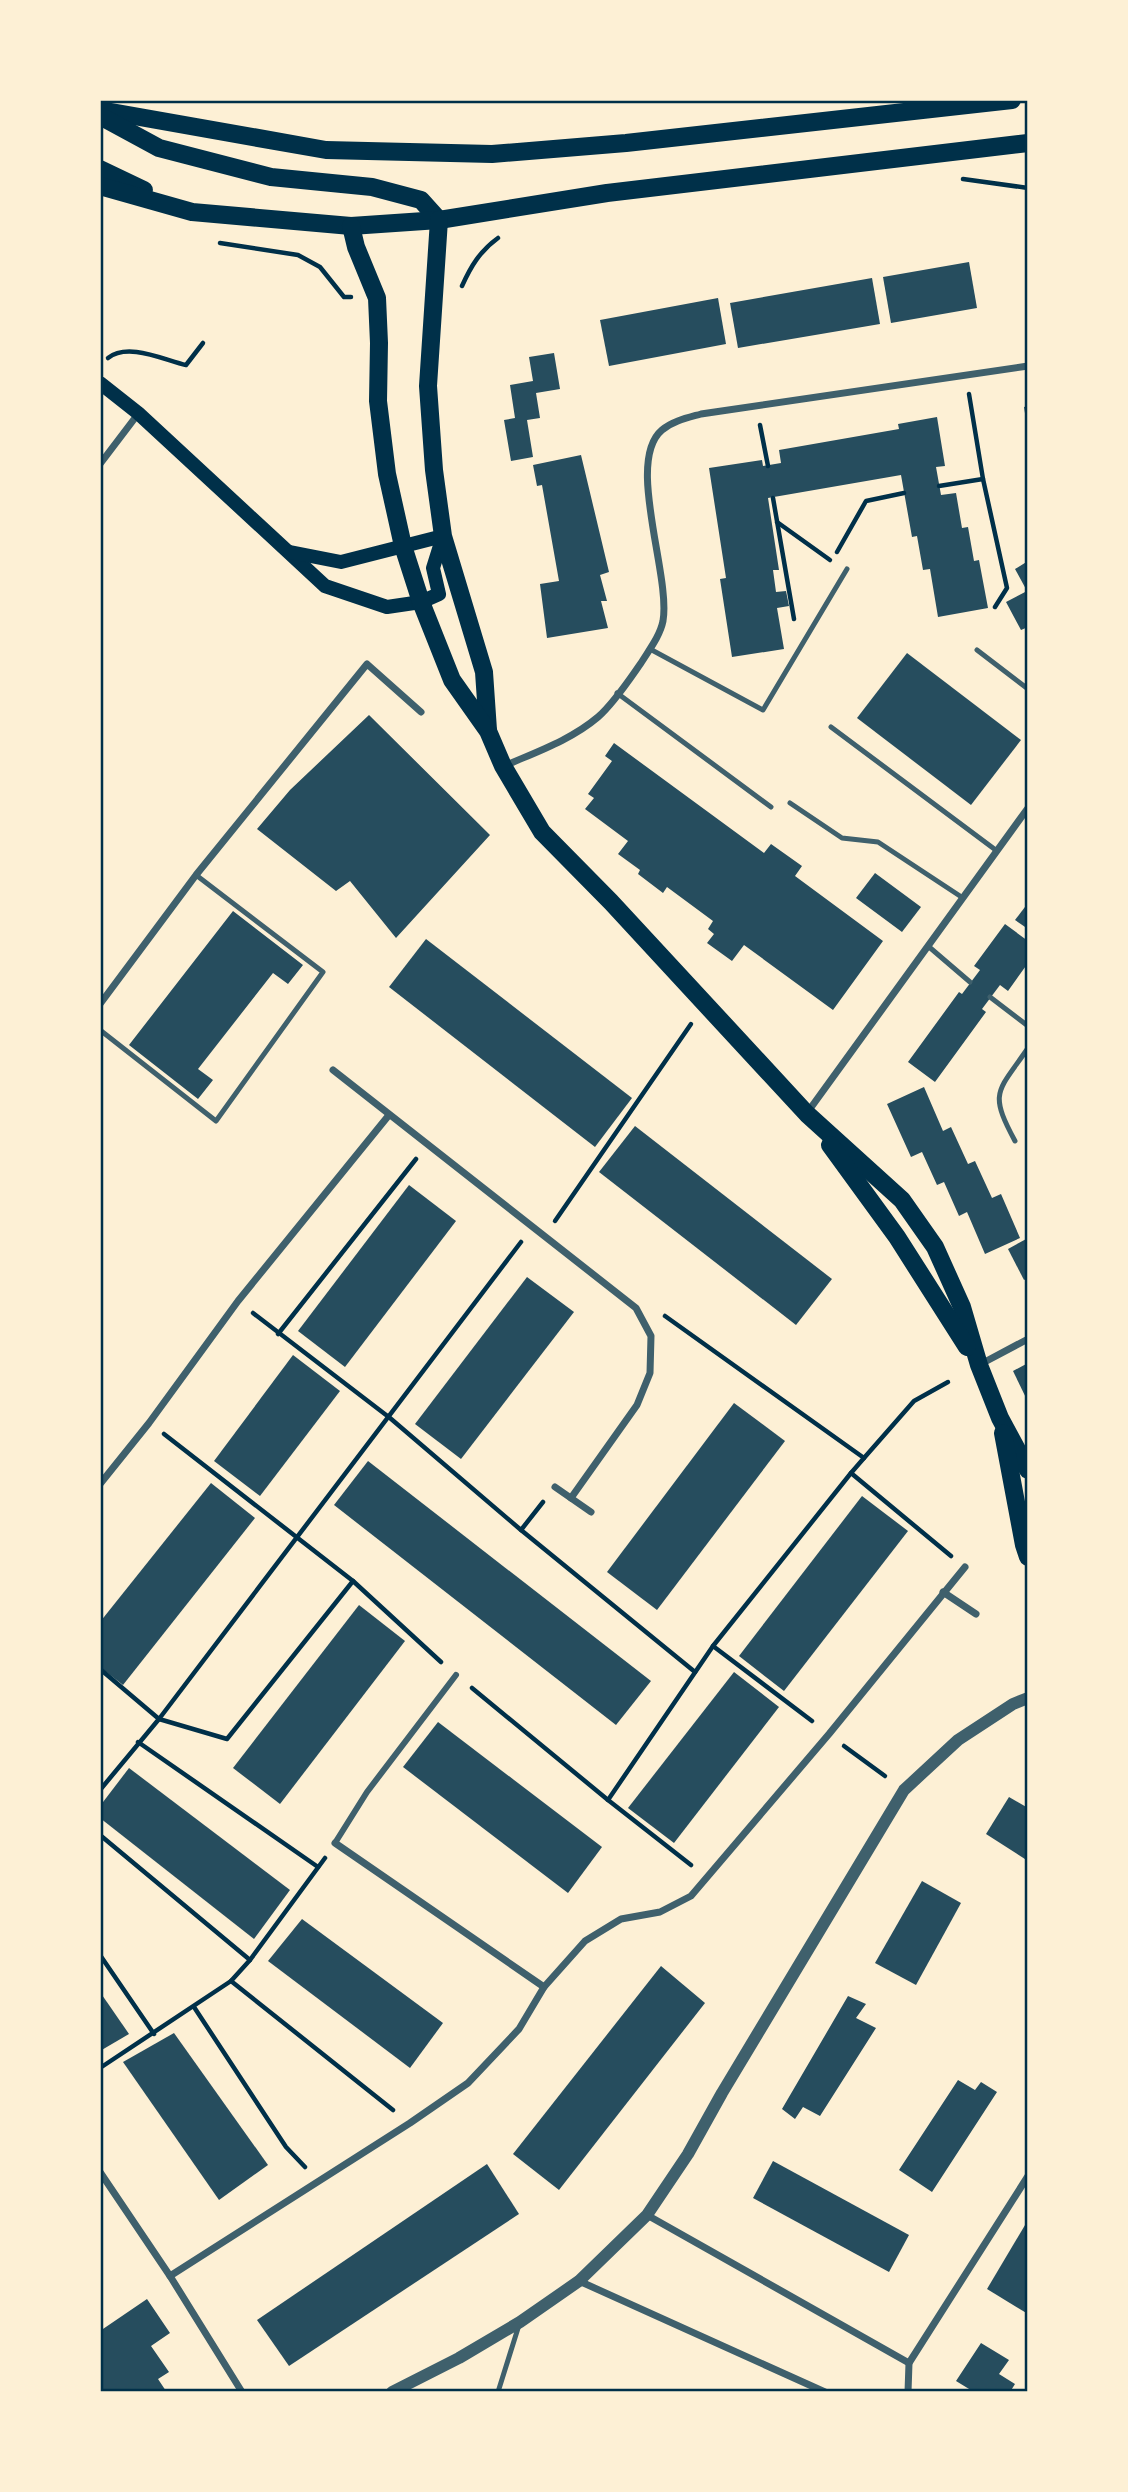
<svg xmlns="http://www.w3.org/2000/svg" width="1128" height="2492" viewBox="0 0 1128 2492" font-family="Figtree,sans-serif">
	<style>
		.building { fill: #264d5e }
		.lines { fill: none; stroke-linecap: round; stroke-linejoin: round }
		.path { stroke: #003049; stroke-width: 4.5 }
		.service { stroke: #3f606c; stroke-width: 5 }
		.pedestrian { stroke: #3f606c; stroke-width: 6 }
		.minor { stroke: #3f606c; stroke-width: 7 }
		.tertiary { stroke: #3f606c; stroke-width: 12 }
		.secondary { stroke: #003049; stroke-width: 14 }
		.primary { stroke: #003049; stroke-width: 18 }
		.neatline { fill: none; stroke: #003049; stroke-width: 2.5 }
	</style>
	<rect width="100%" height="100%" fill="#fdf0d5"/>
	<g class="building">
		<polygon points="969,262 977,308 891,323 883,277"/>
		<polygon points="872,278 880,324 738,348 730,303"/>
		<polygon points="718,298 726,344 609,366 600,320"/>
		<polygon points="554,353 560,389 536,393 540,418 527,420 533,457 511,461 504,420 515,418 510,385 533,381 529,357"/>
		<polygon points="1028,406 1028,426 1027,426 1024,407"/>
		<polygon points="937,417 945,466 936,467 941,495 956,493 962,528 968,527 974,561 979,560 988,608 938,617 930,569 923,570 917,536 912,537 901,475 768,498 779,570 773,570 776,592 786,591 789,606 777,608 784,649 732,657 720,579 726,578 709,468 762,460 763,466 781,463 779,450 899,429 898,424"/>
		<polygon points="581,455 609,572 600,575 607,601 601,601 608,628 547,638 540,584 559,581 542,485 537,486 533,465"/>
		<polygon points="1028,561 1028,627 1021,630 1006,602 1027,591 1015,569"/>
		<polygon points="907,653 1021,740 971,805 857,718"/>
		<polygon points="369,715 490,835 396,938 350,881 336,891 257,829 290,790"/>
		<polygon points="614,743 764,853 771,844 802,866 795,876 883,941 833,1010 744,945 732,961 707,943 714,934 708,929 713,921 667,887 663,893 638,874 640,870 618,854 628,841 585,809 594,798 588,794 612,761 605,756"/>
		<polygon points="875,873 921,907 902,932 856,898"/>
		<polygon points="1028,903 1028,929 1015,920"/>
		<polygon points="233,911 303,965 288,984 273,973 198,1069 213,1080 198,1099 129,1045"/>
		<polygon points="1005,924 1028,941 1028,963 1008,991 1000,985 982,1009 986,1012 935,1082 908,1062 959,992 962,994 980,970 974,966"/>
		<polygon points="426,939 632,1098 595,1147 389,987"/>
		<polygon points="924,1087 943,1131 951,1127 968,1164 975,1161 992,1198 1001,1194 1020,1238 985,1254 967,1212 959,1216 944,1182 937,1185 922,1152 911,1157 887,1104"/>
		<polygon points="635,1126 832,1279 796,1325 599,1172"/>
		<polygon points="409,1185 456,1221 345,1367 298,1331"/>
		<polygon points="1028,1238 1028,1278 1024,1280 1008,1249"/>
		<polygon points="527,1277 574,1312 461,1459 415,1424"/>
		<polygon points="293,1355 340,1391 260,1496 214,1461"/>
		<polygon points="1028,1363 1028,1402 1013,1371"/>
		<polygon points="734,1403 785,1441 657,1610 607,1572"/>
		<polygon points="368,1461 651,1681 616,1725 334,1505"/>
		<polygon points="211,1483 255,1518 123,1685 100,1667 100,1622"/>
		<polygon points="862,1496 908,1531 784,1691 739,1656"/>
		<polygon points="359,1605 405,1641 280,1804 233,1768"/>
		<polygon points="734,1672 779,1707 674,1843 628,1808"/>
		<polygon points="438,1722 602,1847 568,1893 403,1767"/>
		<polygon points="129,1768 290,1890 254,1939 100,1818 100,1806"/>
		<polygon points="1009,1797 1028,1808 1028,1861 986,1834"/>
		<polygon points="922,1881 961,1903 916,1985 875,1963"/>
		<polygon points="302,1919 443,2023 410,2068 268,1961"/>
		<polygon points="661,1966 705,2003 559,2190 513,2154"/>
		<polygon points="100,1992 129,2034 100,2051"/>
		<polygon points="848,1996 866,2004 856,2018 876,2028 820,2116 803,2107 795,2119 782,2109"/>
		<polygon points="174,2033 268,2165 219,2200 123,2062"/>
		<polygon points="958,2080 975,2090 981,2082 997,2092 932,2192 899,2170"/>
		<polygon points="773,2161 909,2235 889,2272 753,2198"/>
		<polygon points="487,2164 519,2214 289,2366 257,2320"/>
		<polygon points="1028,2220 1028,2314 987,2289"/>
		<polygon points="147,2299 170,2333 151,2346 169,2372 158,2379 166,2391 100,2392 100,2331"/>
		<polygon points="981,2343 1009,2360 999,2374 1015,2384 1010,2392 974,2392 956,2381"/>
	</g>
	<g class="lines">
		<g class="path">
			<polyline points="963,179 1028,188"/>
			<polyline points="220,243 298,255 320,267 344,297 351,297"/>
			<path d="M462,286C471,266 480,251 498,238"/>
			<path d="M108,358C128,342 164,360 186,365L203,343"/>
			<polyline points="969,394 983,479 1007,588 995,607"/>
			<polyline points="760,425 768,466"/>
			<polyline points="939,486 983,479"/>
			<polyline points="773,498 794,619"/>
			<polyline points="777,522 830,560"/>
			<polyline points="837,552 866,501 904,493"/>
			<polyline points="555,1221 691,1024"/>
			<polyline points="253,1313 390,1418 521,1530 695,1672"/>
			<polyline points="665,1316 864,1458 851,1473 951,1556"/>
			<polyline points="278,1334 416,1159"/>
			<polyline points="164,1434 353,1581 441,1662"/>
			<polyline points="864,1458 914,1401 948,1382"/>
			<polyline points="521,1530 543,1502"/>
			<polyline points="713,1646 812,1721"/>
			<polyline points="100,1669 159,1719 227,1739 353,1581"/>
			<polyline points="472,1688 608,1800 691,1865"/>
			<polyline points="138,1742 318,1867"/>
			<polyline points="844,1746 885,1776"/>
			<polyline points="100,1790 159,1719 521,1242"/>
			<polyline points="608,1800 713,1646 851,1473"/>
			<polyline points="100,1835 250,1960"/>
			<polyline points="100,1955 154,2034"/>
			<polyline points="231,1981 393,2110"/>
			<polyline points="194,2007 286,2147 305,2167"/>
			<polyline points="100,2068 231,1981 250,1960 325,1858"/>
		</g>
		<g class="service">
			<polyline points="650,649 763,710 847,569"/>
			<polyline points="977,650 1028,689"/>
			<polyline points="617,693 771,807"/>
			<polyline points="831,727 997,851"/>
			<polyline points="790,803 842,838 878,842 963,898"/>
			<polyline points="928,946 970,982"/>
			<polyline points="990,997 1028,1026"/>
			<polyline points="100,1030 216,1121 323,972 196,875"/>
			<path d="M1015,1141C988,1091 998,1092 1028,1048"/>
			<polyline points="498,2392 519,2325"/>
		</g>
		<polyline class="pedestrian" points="335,1843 367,1792 456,1675"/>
		<g class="minor">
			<polyline points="100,464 138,414"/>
			<path d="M504,766C536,752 571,740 598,717C614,703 629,680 641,663C649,650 660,636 663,621C671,575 625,461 662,430C673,421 687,418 701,414L1028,366"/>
			<polyline points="100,1004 196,875 367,664 421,712"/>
			<polyline points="333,1070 636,1308 651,1336 650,1373 637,1405 571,1498"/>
			<polyline points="807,1113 1028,808"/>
			<polyline points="979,1365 1028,1339"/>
			<polyline points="100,1484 149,1423 238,1301 389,1115"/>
			<polyline points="555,1487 591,1512"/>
			<polyline points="943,1592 976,1614"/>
			<polyline points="335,1843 544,1987"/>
			<polyline points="100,2172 170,2276 242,2392"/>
			<polyline points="647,2215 909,2363"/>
			<polyline points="170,2276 410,2123 468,2083 519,2029 544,1987 585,1941 621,1919 660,1912 691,1896 829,1734 965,1567"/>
			<polyline points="579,2281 825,2392"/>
			<polyline points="908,2392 909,2363 1028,2176"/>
		</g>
		<polyline class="tertiary" points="392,2392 459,2358 520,2322 579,2281 647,2215 688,2154 722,2093 904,1790 958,1740 1013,1704 1028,1698"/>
		<g class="secondary">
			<polyline points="100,383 138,413 325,586 387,607 421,602 439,594 433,568 443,536"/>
			<polyline points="290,552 341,562 443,536"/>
		</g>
		<g class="primary">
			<polyline points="100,110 326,150 492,154 626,143 1012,100"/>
			<polyline points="100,116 159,148 271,177 372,187 421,200 439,220"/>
			<polyline points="100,169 144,190"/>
			<polyline points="100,186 192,212 351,226 439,220 607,193 1028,143"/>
			<polyline points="439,220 428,386 434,470 443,536 484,672 488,730"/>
			<polyline points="351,226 356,247 377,298 379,343 378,401 387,474 403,546 421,602 452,680 488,731 503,766 542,832 611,902 807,1114 902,1200 935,1247 962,1307 979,1365 1000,1418 1028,1470"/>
			<polyline points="830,1145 897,1237 967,1347"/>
			<polyline points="1003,1433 1024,1545 1028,1557"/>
		</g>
	</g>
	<rect width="1128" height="2492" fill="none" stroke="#fdf0d5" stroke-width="203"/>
	<rect x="102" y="102" width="924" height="2288" class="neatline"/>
</svg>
